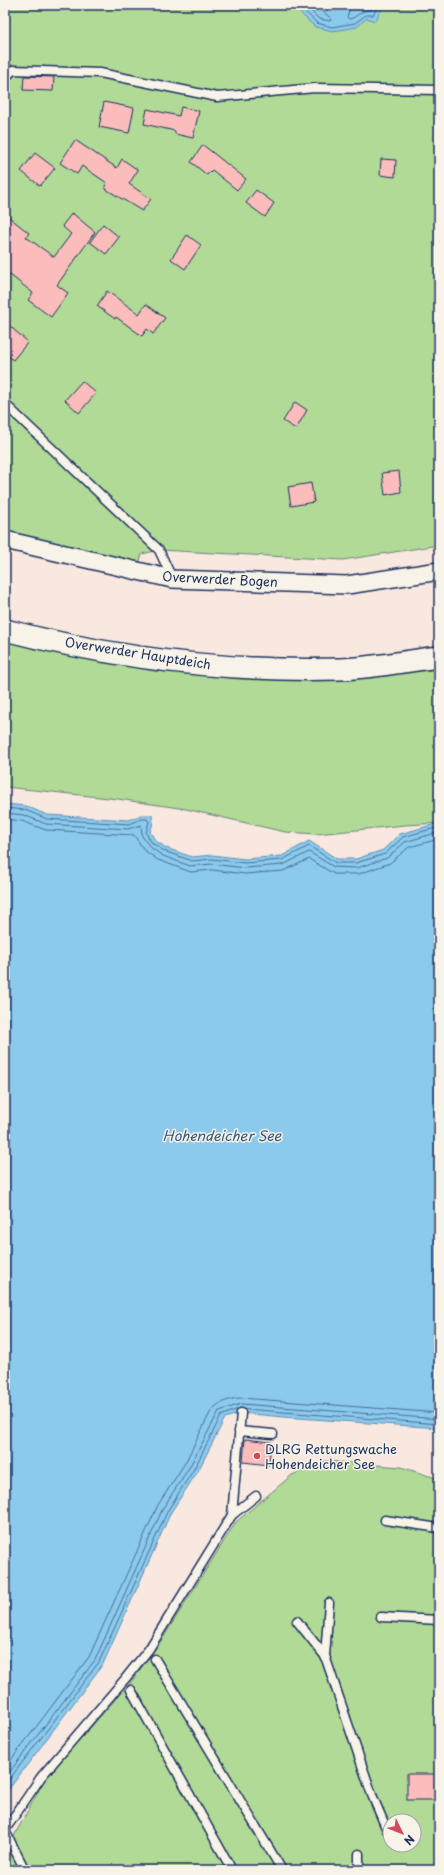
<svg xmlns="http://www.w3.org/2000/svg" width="444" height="1875" viewBox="0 0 444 1875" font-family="'Playpen Sans',sans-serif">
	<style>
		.green { fill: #b1da97; stroke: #66847a; fill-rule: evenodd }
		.water { fill: #8bcaec; stroke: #5e8cb3 }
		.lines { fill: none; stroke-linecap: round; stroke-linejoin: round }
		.shore { stroke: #486d97; stroke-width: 1 }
		.building { fill: #fabdbb; stroke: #1b2f5e }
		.service-casing { stroke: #1b2f5e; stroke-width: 11 }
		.minor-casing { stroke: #1b2f5e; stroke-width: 20 }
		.tertiary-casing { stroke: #1b2f5e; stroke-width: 24 }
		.service { stroke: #f7f3e8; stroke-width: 8 }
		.minor { stroke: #f7f3e8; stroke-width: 17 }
		.tertiary { stroke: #f7f3e8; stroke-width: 21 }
		.poi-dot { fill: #d1495b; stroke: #f7f3e8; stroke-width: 1.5 }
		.labels { text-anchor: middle; stroke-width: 3; stroke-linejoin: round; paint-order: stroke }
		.street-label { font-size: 13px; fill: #1b2f5e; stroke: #f7f3e8 }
		.poi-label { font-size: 13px; fill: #1b2f5e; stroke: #f7f3e8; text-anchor: start }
		.water-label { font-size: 14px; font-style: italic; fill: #375682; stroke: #f7f3e8 }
	</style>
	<rect width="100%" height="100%" fill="#f8e8df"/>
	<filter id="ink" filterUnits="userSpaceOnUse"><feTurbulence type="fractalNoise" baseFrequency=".025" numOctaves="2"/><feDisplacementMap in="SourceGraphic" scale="8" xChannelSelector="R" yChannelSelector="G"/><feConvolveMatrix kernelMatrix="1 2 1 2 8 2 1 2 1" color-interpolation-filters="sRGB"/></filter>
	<g filter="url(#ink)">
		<g class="green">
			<polygon points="5,5 439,5 439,545 343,560 159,550 142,554 139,564 5,532"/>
			<polygon points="5,641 60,654 154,671 229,676 380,675 439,669 439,823 405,825 317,834 285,832 186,809 118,799 5,787"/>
			<path d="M326,1461L401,1467L439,1479V1870H5L15,1834L50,1770L81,1738L131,1682L163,1638L236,1522L292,1475ZM390,1821H414V1845H390Z"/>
		</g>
		<g class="water">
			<polygon points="292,5 328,5 335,10 340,10 343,5 384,5 375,21 367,18 357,27 333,31 315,27"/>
			<polygon points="5,804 26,806 47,815 129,820 141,815 152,815 153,823 150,832 155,840 166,848 192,857 212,855 245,859 282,856 309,841 337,859 356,859 383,850 400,834 439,823 439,1428 284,1417 241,1413 225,1418 198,1471 171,1512 103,1664 9,1789 5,1789"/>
		</g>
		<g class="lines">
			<g class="shore">
				<polyline points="298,5 317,23 332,27 355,23 366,15 373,15 379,5"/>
				<polyline points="305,5 319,19 330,21 331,18 323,12 322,5"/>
				<path d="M351,5L347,17L349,19C357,18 361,9 371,10L374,5"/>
				<polyline points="5,808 25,810 47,819 129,824 142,819 147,819 149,822 146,833 152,843 164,851 192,861 212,859 245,863 282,860 309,846 336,863 356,863 385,854 403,837 439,827"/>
				<polyline points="5,813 24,815 46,824 128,829 141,825 142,836 150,847 163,856 190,866 212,864 245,868 283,865 309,852 334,867 357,868 387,858 405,842 439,832"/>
				<polyline points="5,819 22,821 46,830 134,835 144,850 158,860 191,872 212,870 245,874 283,871 309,859 334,874 359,874 390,863 409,847 439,839"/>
				<polyline points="244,1409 439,1424"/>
				<path d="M5,1768L89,1657L158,1505L185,1463L211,1411C217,1403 231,1398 241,1398L439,1413"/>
				<polyline points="5,1778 95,1660 163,1508 190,1466 219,1411 241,1404 439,1419"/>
				<polyline points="5,1785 99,1662 168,1510 194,1469 221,1416 238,1409"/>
			</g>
		</g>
		<g class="building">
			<polygon points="24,76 54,77 53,91 23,90"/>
			<polygon points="104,102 134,108 129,133 99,127"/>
			<polygon points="181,107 199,111 193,138 175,134 175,131 144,124 147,109 179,116"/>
			<polygon points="75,140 117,168 122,159 138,170 129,184 151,199 142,211 104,188 107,183 82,166 77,174 60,163"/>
			<polygon points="203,145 246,179 237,190 212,170 207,175 191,162"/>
			<polygon points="35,153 55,168 40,186 21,171"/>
			<polygon points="381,159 396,160 395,177 380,175"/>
			<polygon points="256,190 274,203 265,217 246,203"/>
			<polygon points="72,213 95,232 57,285 68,293 51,317 28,300 33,293 5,271 5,214 29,233 26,237 54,257 71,234 62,226"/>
			<polygon points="103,224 119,237 106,254 90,242"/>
			<polygon points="187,235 201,245 185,269 171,259"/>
			<polygon points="107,291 139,314 146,304 165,318 153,334 147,329 142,336 116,317 115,319 97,306"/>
			<polygon points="5,322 28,342 13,360 5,353"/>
			<polygon points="82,381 96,393 79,413 65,400"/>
			<polygon points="295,402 307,410 296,429 283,421"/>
			<polygon points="399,471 401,492 385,495 382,473"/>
			<polygon points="311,483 314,502 291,506 288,487"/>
			<polygon points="245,1439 271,1442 269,1465 243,1462"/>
			<rect x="407" y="1774" width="29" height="26"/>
		</g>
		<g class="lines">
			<g class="service-casing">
				<g id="service">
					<polyline points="5,78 13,70 100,73 217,97 315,88 439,90"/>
					<polyline points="5,404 159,550 172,578"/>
					<polyline points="239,1431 273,1434"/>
					<polyline points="232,1515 256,1496"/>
					<polyline points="385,1520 439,1528"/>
					<polyline points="329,1603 325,1656 372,1795 387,1830"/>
					<polyline points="381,1617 439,1620"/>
					<polyline points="297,1621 325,1656"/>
					<polyline points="155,1659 282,1870"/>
					<polyline points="131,1690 232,1870"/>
					<polyline points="5,1830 41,1777 125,1679 149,1649 232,1515 241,1413"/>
					<polyline points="5,1831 25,1870"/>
					<polyline points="359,1854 359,1870"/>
				</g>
			</g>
			<g class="minor-casing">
				<polyline id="minor" points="5,540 172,579 347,585 439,571"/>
			</g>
			<g class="tertiary-casing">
				<path id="tertiary" d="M5,630C114,658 228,672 340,669C373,668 406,661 439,657"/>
			</g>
			<use href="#service" class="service"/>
			<use href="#minor" class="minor"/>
			<use href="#tertiary" class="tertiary"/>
		</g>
	</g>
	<circle class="poi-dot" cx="257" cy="1456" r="4"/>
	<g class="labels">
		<g class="street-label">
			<text transform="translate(220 579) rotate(3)" y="5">Overwerder Bogen</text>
			<text transform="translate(138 653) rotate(9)" y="5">Overwerder Hauptdeich</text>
		</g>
		<g class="poi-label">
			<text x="265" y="1454">DLRG Rettungswache<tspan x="265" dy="15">Hohendeicher See</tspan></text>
		</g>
		<g class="water-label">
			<text x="222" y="1141">Hohendeicher See</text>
		</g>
	</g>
	<rect width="444" height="1875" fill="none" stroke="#f7f3e8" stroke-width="20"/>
	<rect x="10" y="10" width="424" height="1855" fill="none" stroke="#1b2f5e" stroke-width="1.5" filter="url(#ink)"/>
	<g transform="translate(402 1833) rotate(133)"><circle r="19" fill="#f7f3e8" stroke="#9fa5b1"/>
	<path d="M0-3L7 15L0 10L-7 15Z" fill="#d1495b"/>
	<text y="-6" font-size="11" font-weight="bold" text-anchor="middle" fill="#1b2f5e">N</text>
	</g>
</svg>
